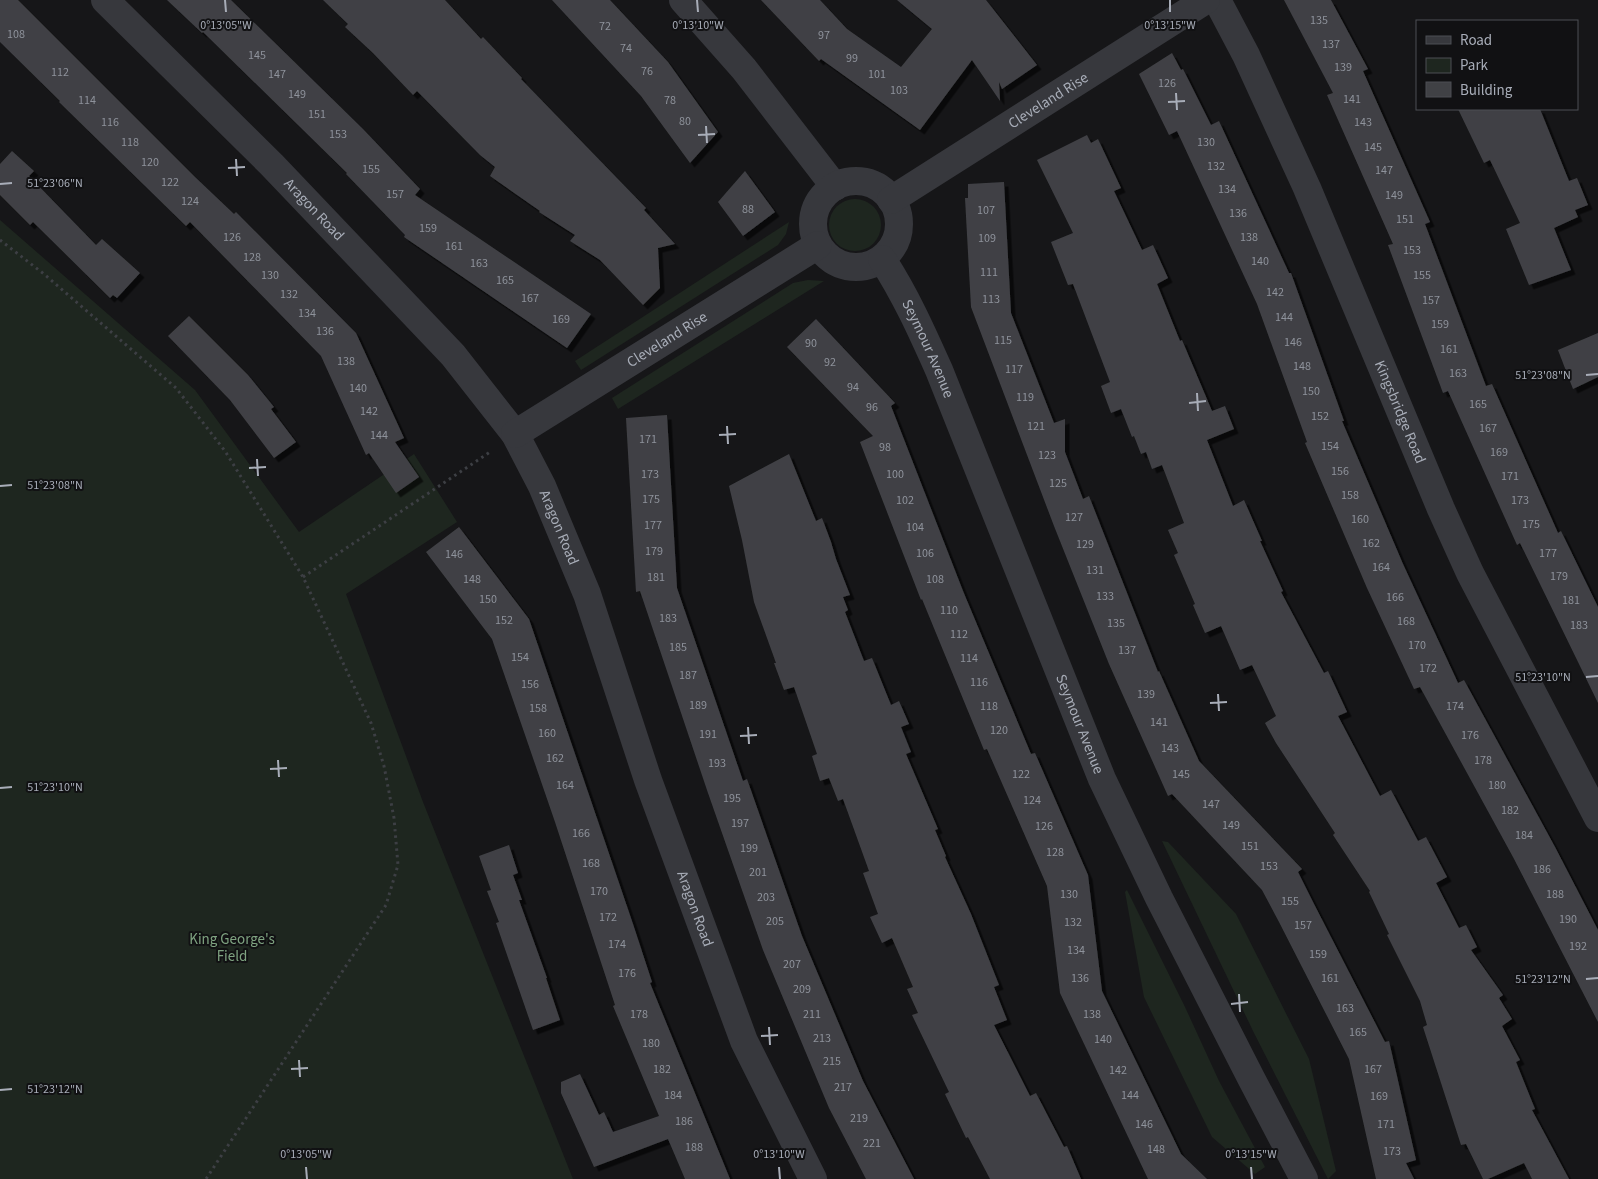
<svg xmlns="http://www.w3.org/2000/svg" width="1598" height="1179" viewBox="0 0 1598 1179" font-family="'Source Sans 3',sans-serif">
	<style>
		.green { fill: #1e261f }
		.building { fill: #404145; filter: url(#shadow) }
		.lines { fill: none; stroke-linecap: round; stroke-linejoin: round }
		.path { stroke: #3d3f44; stroke-width: 3; stroke-dasharray: 2.5 4; stroke-linecap: butt }
		.minor { stroke: #37383d; stroke-width: 28 }
		.ticks { fill: none; stroke: #a8adb8; stroke-width: 2 }
		.labels { text-anchor: middle; stroke-width: 4; stroke-linejoin: round; paint-order: stroke }
		.number-label { font-size: 12px; fill: #8e929b }
		.street-label { font-size: 15px; fill: #a8adb8; stroke: #111113 }
		.park-label { font-size: 15px; fill: #7fa381; stroke: #111113 }
		.ticks-label { font-size: 12px; text-anchor: middle; fill: #a8adb8; stroke: #111113; stroke-width: 4; stroke-linejoin: round; paint-order: stroke }
	</style>
	<defs>
		<filter id="shadow"><feDropShadow dx="4.5" dy="4.5" stdDeviation="0" flood-color="#0009"/></filter>
	</defs>
	<rect width="100%" height="100%" fill="#161618"/>
	<g class="green">
		<circle cx="855" cy="225" r="26"/>
		<polygon points="0,220 195,390 299,532 414,454 457,522 346,594 423,802 573,1179 0,1179"/>
		<polygon points="789,222 786,234 778,245 581,370 575,361"/>
		<polygon points="808,280 824,281 618,409 612,398 793,283"/>
		<polygon points="1162,841 1168,842 1236,914 1309,1059 1336,1171 1328,1179 1253,1031"/>
		<polygon points="1127,890 1185,1007 1219,1081 1265,1167 1255,1174 1212,1137 1144,997 1125,892"/>
	</g>
	<g class="building">
		<polygon points="0,0 18,0 195,177 234,214 236,212 356,333 404,438 395,442 419,477 396,493 369,453 366,455 321,356 190,222 186,226 59,102 60,101 0,42"/>
		<polygon points="167,0 231,0 363,129 420,189 415,195 591,314 567,348 404,237 405,235 346,174 347,173 203,32 202,33"/>
		<polygon points="323,0 445,0 481,39 483,37 522,78 521,79 646,208 644,210 675,244 658,248 660,288 643,305 600,260 570,241 575,235 539,212 540,211 490,176 495,167 480,155 417,91 413,95 373,53 345,27 348,24"/>
		<polygon points="552,0 610,0 668,62 718,132 690,163 641,96"/>
		<polygon points="761,0 820,0 847,29 901,67 932,29 897,0 986,0 1037,65 1002,89 999,82 1000,101 972,60 920,130 821,59 819,61"/>
		<polygon points="1284,0 1331,0 1368,69 1363,71 1430,222 1425,224 1486,386 1492,384 1558,533 1561,531 1598,607 1598,703 1520,543 1517,545 1448,391 1443,393 1388,245 1393,244 1327,95 1333,93"/>
		<polygon points="1172,53 1181,70 1183,69 1211,125 1219,121 1289,273 1291,273 1344,421 1342,421 1403,564 1458,683 1464,680 1555,847 1598,930 1598,1022 1513,857 1420,687 1414,689 1367,588 1305,443 1307,442 1257,304 1177,131 1169,135 1139,74"/>
		<polygon points="1458,109 1540,109 1569,181 1577,178 1588,205 1575,210 1578,217 1554,228 1571,270 1529,285 1506,229 1520,223 1490,160 1484,163"/>
		<polygon points="1087,135 1091,143 1098,139 1121,188 1114,191 1142,250 1153,245 1168,278 1157,284 1180,341 1182,340 1212,411 1225,406 1234,429 1207,440 1233,506 1244,500 1262,541 1260,541 1283,591 1281,592 1324,673 1328,671 1347,712 1338,716 1380,796 1391,790 1418,841 1426,837 1447,877 1436,883 1459,928 1466,925 1477,947 1471,950 1503,995 1499,998 1512,1019 1502,1026 1520,1060 1516,1062 1535,1109 1532,1110 1569,1179 1532,1179 1524,1163 1488,1179 1483,1179 1466,1144 1461,1145 1423,1027 1427,1025 1420,1001 1387,935 1389,934 1369,892 1370,891 1333,835 1335,833 1276,743 1265,723 1276,716 1252,665 1240,670 1221,626 1205,633 1193,605 1195,604 1174,555 1178,553 1168,530 1184,523 1162,465 1152,469 1146,452 1141,454 1134,436 1132,437 1121,409 1111,413 1101,386 1110,382 1073,284 1068,285 1051,242 1073,233 1037,160"/>
		<polygon points="12,151 34,171 29,176 96,245 102,239 140,273 117,298 113,295 110,298 33,222 30,225 0,195 0,164"/>
		<polygon points="745,171 775,212 743,236 718,202"/>
		<polygon points="1004,182 1011,313 1054,423 1065,419 1065,452 1083,499 1089,496 1158,672 1159,671 1199,761 1302,869 1298,872 1314,904 1385,1042 1389,1041 1416,1160 1406,1163 1414,1179 1376,1179 1349,1059 1279,922 1262,890 1172,794 1168,796 1109,664 1054,526 971,307 965,198 968,198 968,184"/>
		<polygon points="189,316 248,375 274,407 271,409 296,442 274,458 230,400 168,336"/>
		<polygon points="816,319 895,403 891,406 963,591 1031,754 1035,753 1088,875 1102,991 1181,1154 1207,1179 1148,1179 1060,993 1047,886 987,749 984,750 922,599 921,600 860,442 873,436 787,347"/>
		<polygon points="1598,333 1598,377 1573,389 1558,350"/>
		<polygon points="667,415 677,588 743,781 747,779 802,936 863,1081 914,1179 866,1179 829,1108 763,950 708,793 640,591 636,592 626,418"/>
		<polygon points="789,454 816,521 822,518 831,542 836,559 850,595 843,597 848,610 845,612 864,661 872,658 891,705 899,701 909,724 901,727 911,752 906,754 938,829 935,830 946,856 945,857 971,914 999,985 994,987 1007,1020 994,1025 1030,1096 1036,1093 1064,1147 1067,1146 1081,1179 990,1179 968,1137 966,1138 945,1094 949,1092 912,1015 918,1013 907,989 913,987 892,938 882,943 870,917 878,914 863,873 869,871 843,799 838,801 829,778 820,781 812,756 817,754 794,687 784,690 774,663 776,663 754,602 742,540 729,486"/>
		<polygon points="459,527 529,619 633,924 652,982 650,983 730,1179 685,1179 668,1139 594,1167 561,1093 561,1082 580,1074 599,1115 604,1112 613,1132 659,1116 613,1006 615,1005 555,822 492,639 426,552"/>
		<polygon points="509,845 518,873 513,875 522,900 519,900 547,978 546,978 560,1020 533,1030 496,923 499,922 487,891 491,890 479,856"/>
	</g>
	<g class="lines">
		<g class="path">
			<polyline points="0,240 44,274 176,388 225,451 303,577 371,723 384,766 394,818 398,865 386,905 206,1179"/>
			<polyline points="303,577 490,452"/>
		</g>
		<g class="minor">
			<path id="s1" d="M105,0L272,165L453,355L515,434L542,486L587,594L648,780L744,1041L813,1179"/>
			<polyline points="683,0 744,69 835,187"/>
			<path id="s2" d="M1217,0L1246,55L1307,188L1441,509L1470,573L1598,818"/>
			<circle cx="856" cy="224" r="43"/>
			<path id="s3" d="M891,200L1206,0"/>
			<path id="s4" d="M882,259C905,294 922,332 939,370L1102,779L1159,898L1251,1078L1304,1179"/>
			<path id="s5" d="M515,434L818,245"/>
		</g>
	</g>
	<path class="ticks" d="M225,0L226,12M697,0L698,12M1170,0V12M1176,93L1177,110M1168,102L1185,101M706,126L707,143M698,135L715,134M236,159L237,176M228,168L245,167M0,184L12,183M1586,375L1598,374M1197,393L1198,411M1189,403L1206,401M727,426L728,444M719,435L736,434M257,459L258,476M249,468L266,467M0,486L12,485M1586,677L1598,676M1218,694L1219,711M1210,703L1227,702M748,727L749,744M740,736L757,735M278,760L279,777M270,769L287,768M0,788L12,787M1586,979L1598,978M1239,994L1240,1012M1231,1004L1248,1002M769,1027L770,1045M761,1036L778,1035M299,1060L300,1077M291,1069L308,1068M0,1090L12,1089M306,1167L307,1179M779,1167L780,1179M1251,1167L1252,1179"/>
	<g class="labels">
		<g class="number-label">
			<text x="1319" y="24">135</text>
			<text x="605" y="30">72</text>
			<text x="16" y="38">108</text>
			<text x="824" y="39">97</text>
			<text x="1331" y="48">137</text>
			<text x="626" y="52">74</text>
			<text x="257" y="59">145</text>
			<text x="852" y="62">99</text>
			<text x="1343" y="71">139</text>
			<text x="647" y="75">76</text>
			<text x="60" y="76">112</text>
			<text x="277" y="78">147</text>
			<text x="877" y="78">101</text>
			<text x="1167" y="87">126</text>
			<text x="899" y="94">103</text>
			<text x="297" y="98">149</text>
			<text x="1352" y="103">141</text>
			<text x="87" y="104">114</text>
			<text x="670" y="104">78</text>
			<text x="317" y="118">151</text>
			<text x="685" y="125">80</text>
			<text x="110" y="126">116</text>
			<text x="1363" y="126">143</text>
			<text x="338" y="138">153</text>
			<text x="130" y="146">118</text>
			<text x="1206" y="146">130</text>
			<text x="1373" y="151">145</text>
			<text x="150" y="166">120</text>
			<text x="1216" y="170">132</text>
			<text x="371" y="173">155</text>
			<text x="1384" y="174">147</text>
			<text x="170" y="186">122</text>
			<text x="1227" y="193">134</text>
			<text x="395" y="198">157</text>
			<text x="1394" y="199">149</text>
			<text x="190" y="205">124</text>
			<text x="748" y="213">88</text>
			<text x="986" y="214">107</text>
			<text x="1238" y="217">136</text>
			<text x="1405" y="223">151</text>
			<text x="428" y="232">159</text>
			<text x="232" y="241">126</text>
			<text x="1249" y="241">138</text>
			<text x="987" y="242">109</text>
			<text x="454" y="250">161</text>
			<text x="1412" y="254">153</text>
			<text x="252" y="261">128</text>
			<text x="1260" y="265">140</text>
			<text x="479" y="267">163</text>
			<text x="989" y="276">111</text>
			<text x="270" y="279">130</text>
			<text x="1422" y="279">155</text>
			<text x="505" y="284">165</text>
			<text x="1275" y="296">142</text>
			<text x="289" y="298">132</text>
			<text x="530" y="302">167</text>
			<text x="991" y="303">113</text>
			<text x="1431" y="304">157</text>
			<text x="307" y="317">134</text>
			<text x="1284" y="321">144</text>
			<text x="561" y="323">169</text>
			<text x="1440" y="328">159</text>
			<text x="325" y="335">136</text>
			<text x="1003" y="344">115</text>
			<text x="1293" y="346">146</text>
			<text x="811" y="347">90</text>
			<text x="1449" y="353">161</text>
			<text x="346" y="365">138</text>
			<text x="830" y="366">92</text>
			<text x="1302" y="370">148</text>
			<text x="1014" y="373">117</text>
			<text x="1458" y="377">163</text>
			<text x="853" y="391">94</text>
			<text x="358" y="392">140</text>
			<text x="1311" y="395">150</text>
			<text x="1025" y="401">119</text>
			<text x="1478" y="408">165</text>
			<text x="872" y="411">96</text>
			<text x="369" y="415">142</text>
			<text x="1320" y="420">152</text>
			<text x="1036" y="430">121</text>
			<text x="1488" y="432">167</text>
			<text x="379" y="439">144</text>
			<text x="648" y="443">171</text>
			<text x="1330" y="450">154</text>
			<text x="885" y="451">98</text>
			<text x="1499" y="456">169</text>
			<text x="1047" y="459">123</text>
			<text x="1340" y="475">156</text>
			<text x="650" y="478">173</text>
			<text x="895" y="478">100</text>
			<text x="1510" y="480">171</text>
			<text x="1058" y="487">125</text>
			<text x="1350" y="499">158</text>
			<text x="651" y="503">175</text>
			<text x="905" y="504">102</text>
			<text x="1520" y="504">173</text>
			<text x="1074" y="521">127</text>
			<text x="1360" y="523">160</text>
			<text x="1531" y="528">175</text>
			<text x="653" y="529">177</text>
			<text x="915" y="531">104</text>
			<text x="1371" y="547">162</text>
			<text x="1085" y="548">129</text>
			<text x="654" y="555">179</text>
			<text x="925" y="557">106</text>
			<text x="1548" y="557">177</text>
			<text x="454" y="558">146</text>
			<text x="1381" y="571">164</text>
			<text x="1095" y="574">131</text>
			<text x="1559" y="580">179</text>
			<text x="656" y="581">181</text>
			<text x="472" y="583">148</text>
			<text x="935" y="583">108</text>
			<text x="1105" y="600">133</text>
			<text x="1395" y="601">166</text>
			<text x="488" y="603">150</text>
			<text x="1571" y="604">181</text>
			<text x="949" y="614">110</text>
			<text x="668" y="622">183</text>
			<text x="504" y="624">152</text>
			<text x="1406" y="625">168</text>
			<text x="1116" y="627">135</text>
			<text x="1579" y="629">183</text>
			<text x="959" y="638">112</text>
			<text x="1417" y="649">170</text>
			<text x="678" y="651">185</text>
			<text x="1127" y="654">137</text>
			<text x="520" y="661">154</text>
			<text x="969" y="662">114</text>
			<text x="1428" y="672">172</text>
			<text x="688" y="679">187</text>
			<text x="979" y="686">116</text>
			<text x="530" y="688">156</text>
			<text x="1146" y="698">139</text>
			<text x="698" y="709">189</text>
			<text x="989" y="710">118</text>
			<text x="1455" y="710">174</text>
			<text x="538" y="712">158</text>
			<text x="1159" y="726">141</text>
			<text x="999" y="734">120</text>
			<text x="547" y="737">160</text>
			<text x="708" y="738">191</text>
			<text x="1470" y="739">176</text>
			<text x="1170" y="752">143</text>
			<text x="555" y="762">162</text>
			<text x="1483" y="764">178</text>
			<text x="717" y="767">193</text>
			<text x="1021" y="778">122</text>
			<text x="1181" y="778">145</text>
			<text x="565" y="789">164</text>
			<text x="1497" y="789">180</text>
			<text x="732" y="802">195</text>
			<text x="1032" y="804">124</text>
			<text x="1211" y="808">147</text>
			<text x="1510" y="814">182</text>
			<text x="740" y="827">197</text>
			<text x="1231" y="829">149</text>
			<text x="1044" y="830">126</text>
			<text x="581" y="837">166</text>
			<text x="1524" y="839">184</text>
			<text x="1250" y="850">151</text>
			<text x="749" y="852">199</text>
			<text x="1055" y="856">128</text>
			<text x="591" y="867">168</text>
			<text x="1269" y="870">153</text>
			<text x="1542" y="873">186</text>
			<text x="758" y="876">201</text>
			<text x="599" y="895">170</text>
			<text x="1069" y="898">130</text>
			<text x="1555" y="898">188</text>
			<text x="766" y="901">203</text>
			<text x="1290" y="905">155</text>
			<text x="608" y="921">172</text>
			<text x="1568" y="923">190</text>
			<text x="775" y="925">205</text>
			<text x="1073" y="926">132</text>
			<text x="1303" y="929">157</text>
			<text x="617" y="948">174</text>
			<text x="1578" y="950">192</text>
			<text x="1076" y="954">134</text>
			<text x="1318" y="958">159</text>
			<text x="792" y="968">207</text>
			<text x="627" y="977">176</text>
			<text x="1080" y="982">136</text>
			<text x="1330" y="982">161</text>
			<text x="802" y="993">209</text>
			<text x="1345" y="1012">163</text>
			<text x="639" y="1018">178</text>
			<text x="812" y="1018">211</text>
			<text x="1092" y="1018">138</text>
			<text x="1358" y="1036">165</text>
			<text x="822" y="1042">213</text>
			<text x="1103" y="1043">140</text>
			<text x="651" y="1047">180</text>
			<text x="832" y="1065">215</text>
			<text x="662" y="1073">182</text>
			<text x="1373" y="1073">167</text>
			<text x="1118" y="1074">142</text>
			<text x="843" y="1091">217</text>
			<text x="673" y="1099">184</text>
			<text x="1130" y="1099">144</text>
			<text x="1379" y="1100">169</text>
			<text x="859" y="1122">219</text>
			<text x="684" y="1125">186</text>
			<text x="1144" y="1128">146</text>
			<text x="1386" y="1128">171</text>
			<text x="872" y="1147">221</text>
			<text x="694" y="1151">188</text>
			<text x="1156" y="1153">148</text>
			<text x="1392" y="1155">173</text>
		</g>
		<g class="street-label">
			<text dy="5" stroke="none"><textPath href="#s3" startOffset="186">Cleveland Rise</textPath></text>
			<text dy="5" stroke="none"><textPath href="#s1" startOffset="296">Aragon Road</textPath></text>
			<text dy="5" stroke="none"><textPath href="#s5" startOffset="179">Cleveland Rise</textPath></text>
			<text dy="5" stroke="none"><textPath href="#s4" startOffset="101">Seymour Avenue</textPath></text>
			<text dy="5" stroke="none"><textPath href="#s2" startOffset="451">Kingsbridge Road</textPath></text>
			<text dy="5" stroke="none"><textPath href="#s1" startOffset="701">Aragon Road</textPath></text>
			<text dy="5" stroke="none"><textPath href="#s4" startOffset="506">Seymour Avenue</textPath></text>
			<text dy="5" stroke="none"><textPath href="#s1" startOffset="1106">Aragon Road</textPath></text>
		</g>
		<g class="park-label">
			<text x="232" y="944">King George's<tspan x="232" dy="17">Field</tspan></text>
		</g>
	</g>
	<g class="ticks-label">
		<text x="226" y="29">0°13'05"W</text>
		<text x="698" y="29">0°13'10"W</text>
		<text x="1170" y="29">0°13'15"W</text>
		<text x="55" y="187">51°23'06"N</text>
		<text x="1543" y="379">51°23'08"N</text>
		<text x="55" y="489">51°23'08"N</text>
		<text x="1543" y="681">51°23'10"N</text>
		<text x="55" y="791">51°23'10"N</text>
		<text x="1543" y="983">51°23'12"N</text>
		<text x="55" y="1093">51°23'12"N</text>
		<text x="306" y="1158">0°13'05"W</text>
		<text x="779" y="1158">0°13'10"W</text>
		<text x="1251" y="1158">0°13'15"W</text>
	</g>
	<rect x="1416" y="20" width="162" height="90" fill="#111113" stroke="#4d4f55"/>
	<rect x="1426" y="36" width="25" height="8" fill="#37383d" stroke="#4d4f55"/>
	<text x="1460" y="45" font-size="15" fill="#a8adb8">Road</text>
	<rect x="1426" y="58" width="25" height="15" fill="#1e261f" stroke="#4d4f55"/>
	<text x="1460" y="70" font-size="15" fill="#a8adb8">Park</text>
	<rect x="1426" y="82" width="25" height="15" fill="#404145" stroke="#4d4f55"/>
	<text x="1460" y="95" font-size="15" fill="#a8adb8">Building</text>
</svg>
